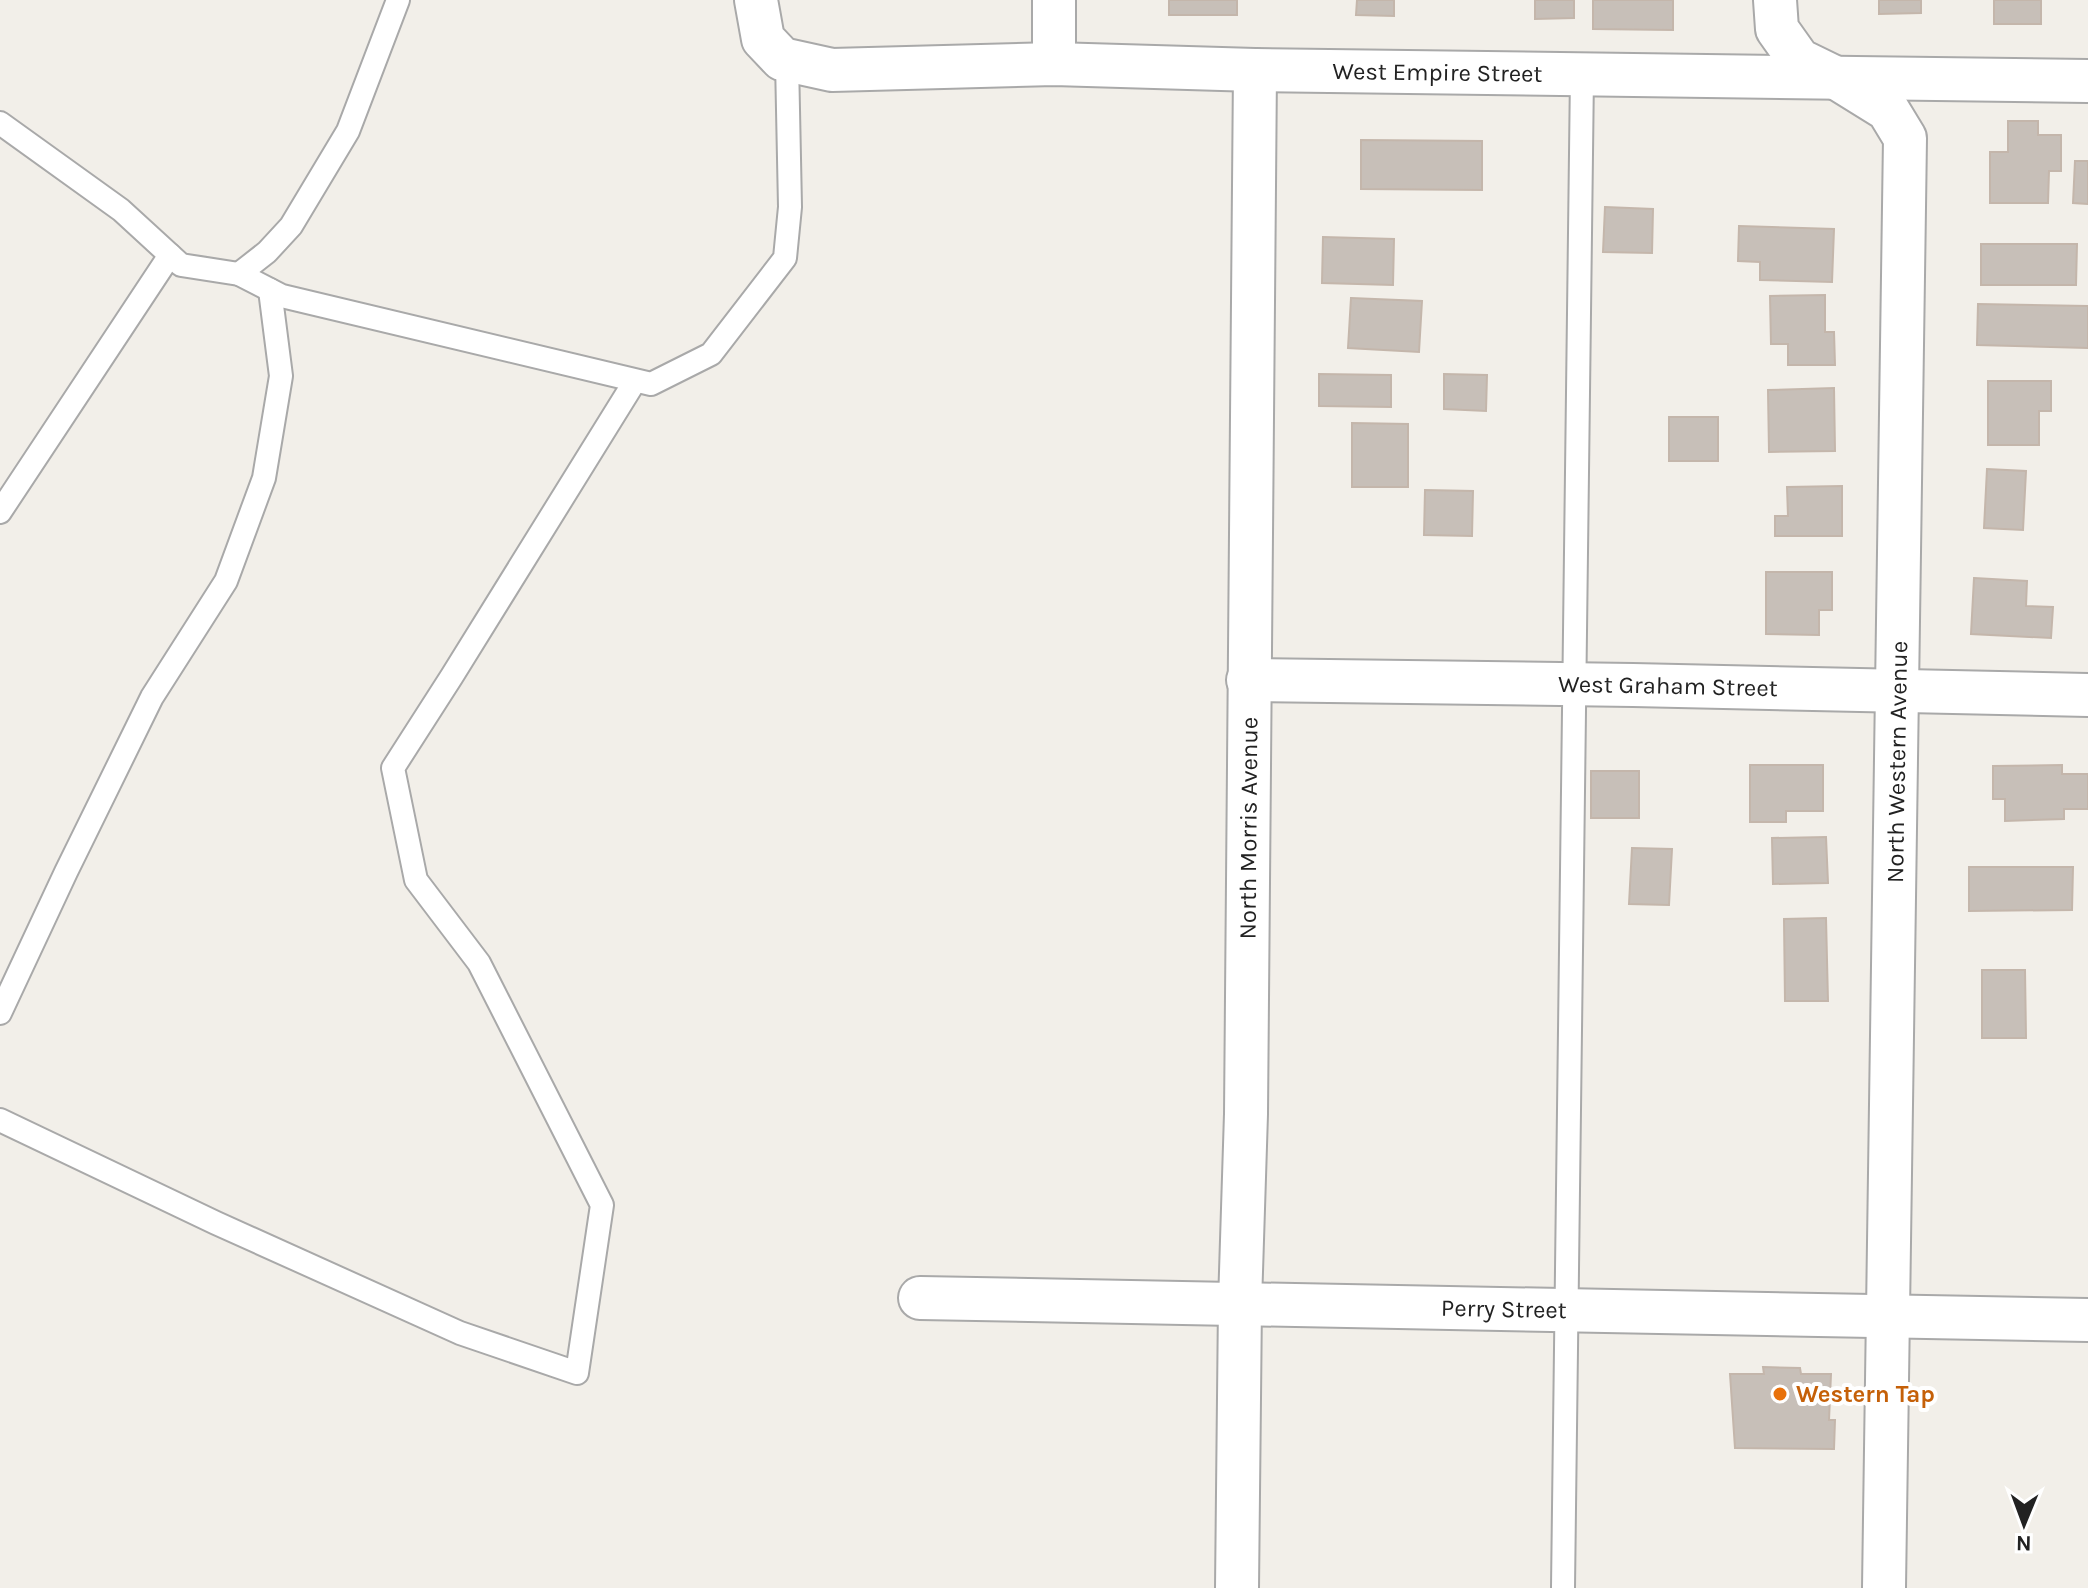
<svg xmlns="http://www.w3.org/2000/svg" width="2088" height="1588" viewBox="0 0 2088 1588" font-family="Karla,sans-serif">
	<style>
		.building { fill: #c7bfb8; stroke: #c4b6ab; stroke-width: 2 }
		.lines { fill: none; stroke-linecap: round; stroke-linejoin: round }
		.lane-casing { stroke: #a9a9a9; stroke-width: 26 }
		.street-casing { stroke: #a9a9a9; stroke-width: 46 }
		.lane { stroke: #fff; stroke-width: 22 }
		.street { stroke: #fff; stroke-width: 42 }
		.food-dot { fill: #e8710a; stroke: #fff; stroke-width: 3 }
		.labels { text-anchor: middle; stroke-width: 8; stroke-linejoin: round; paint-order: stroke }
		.street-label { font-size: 24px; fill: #222; stroke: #fff }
		.food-label { font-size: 24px; font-weight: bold; fill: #c56008; stroke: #fff; text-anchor: start }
	</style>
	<rect width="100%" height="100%" fill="#f2efe9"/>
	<g class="building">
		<rect x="1169" y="0" width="68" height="15"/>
		<polygon points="1357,0 1394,0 1394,16 1356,15"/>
		<polygon points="1535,0 1574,0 1574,18 1535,19"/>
		<polygon points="1593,0 1673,0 1673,30 1593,29"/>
		<polygon points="1879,0 1921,0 1921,13 1879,14"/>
		<rect x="1994" y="0" width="47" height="24"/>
		<polygon points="2008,121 2038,121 2038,135 2061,135 2061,171 2049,171 2048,203 1990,203 1990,152 2008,152"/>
		<polygon points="1361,140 1482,141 1482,190 1361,189"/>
		<polygon points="2075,161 2088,161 2088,204 2073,203"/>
		<polygon points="1605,207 1653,209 1652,253 1603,252"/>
		<polygon points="1739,226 1834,229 1832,282 1760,280 1760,262 1738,261"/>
		<polygon points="1323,237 1394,239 1393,285 1322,283"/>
		<polygon points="1981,244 2077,244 2076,285 1981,285"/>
		<polygon points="1825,295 1825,332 1834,332 1835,365 1788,365 1788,344 1771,344 1770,296"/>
		<polygon points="1351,298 1422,301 1419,352 1348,348"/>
		<polygon points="1978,304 2088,306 2088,348 1977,345"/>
		<polygon points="1319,374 1391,375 1391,407 1319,406"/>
		<polygon points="1444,374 1487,375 1486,411 1444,409"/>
		<polygon points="1988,381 2051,381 2051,411 2039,411 2039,445 1988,445"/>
		<polygon points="1834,388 1835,451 1769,452 1768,390"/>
		<rect x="1669" y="417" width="49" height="44"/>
		<polygon points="1352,423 1408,424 1408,487 1352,487"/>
		<polygon points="1987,469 2026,471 2023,530 1984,528"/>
		<polygon points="1842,486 1842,536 1775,536 1775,516 1788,516 1787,487"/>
		<polygon points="1425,490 1473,491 1472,536 1424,535"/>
		<polygon points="1766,572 1832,572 1832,610 1819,610 1819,635 1766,634"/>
		<polygon points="1974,578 2027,581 2026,606 2053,607 2051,638 1971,634"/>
		<polygon points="1750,765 1823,765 1823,811 1786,811 1786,822 1750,822"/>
		<polygon points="2062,765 2062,774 2088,774 2088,809 2064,809 2064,819 2005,821 2005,799 1993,799 1993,766"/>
		<rect x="1591" y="771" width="48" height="47"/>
		<polygon points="1826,837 1828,883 1773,884 1772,838"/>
		<polygon points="1632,848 1672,849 1669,905 1629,904"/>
		<polygon points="1969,867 2073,867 2072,910 1969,911"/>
		<polygon points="1826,918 1828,1001 1785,1001 1784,919"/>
		<polygon points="1982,970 2025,970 2026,1038 1982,1038"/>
		<polygon points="1763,1367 1800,1368 1801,1374 1831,1374 1829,1420 1835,1420 1834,1449 1735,1448 1730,1374 1764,1374"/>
	</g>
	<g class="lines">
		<g class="lane-casing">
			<g id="lane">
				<polyline points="0,123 121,210 181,265 239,274 282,296 651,384 711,354 785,258 790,207 787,61"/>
				<polyline points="239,274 267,252 291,226 348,131 398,0"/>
				<polyline points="0,512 170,255"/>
				<polyline points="0,1013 66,872 152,697 226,581 264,478 281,376 270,290"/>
				<polyline points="0,1120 216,1223 460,1333 577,1373 602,1205 479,963 416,880 393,768 452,676 635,381"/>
				<polyline points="1563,1588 1582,74"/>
			</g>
		</g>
		<g class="street-casing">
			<g id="street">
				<path id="s1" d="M756,0L763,39L782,59L832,70L1054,64L1255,70L2088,81"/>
				<polyline points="1775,0 1777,29 1799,60 1838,79 1888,110 1905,138 1884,1588"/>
				<polyline points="1054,64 1054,0"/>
				<path id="s2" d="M1248,680L1633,685L2088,695"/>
				<path id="s3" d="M920,1298L2088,1320"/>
				<path id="s4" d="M1237,1588L1240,1303L1246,1114L1255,70"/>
			</g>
		</g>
		<use href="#lane" class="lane"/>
		<use href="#street" class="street"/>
	</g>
	<circle class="food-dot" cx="1780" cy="1394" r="8"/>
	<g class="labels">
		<g class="street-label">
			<text dy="8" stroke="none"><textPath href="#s1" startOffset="724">West Empire Street</textPath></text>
			<text dy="8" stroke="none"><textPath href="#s2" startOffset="420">West Graham Street</textPath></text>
			<text transform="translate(1897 762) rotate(-89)" y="8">North Western Avenue</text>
			<text dy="8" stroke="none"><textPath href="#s4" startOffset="760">North Morris Avenue</textPath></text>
			<text dy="8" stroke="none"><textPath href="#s3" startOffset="584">Perry Street</textPath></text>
		</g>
		<g class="food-label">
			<text x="1796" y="1402">Western Tap</text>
		</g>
	</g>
	<g transform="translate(2024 1524) rotate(181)" stroke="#ffffff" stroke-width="6" paint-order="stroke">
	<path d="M0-6L14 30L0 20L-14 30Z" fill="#222222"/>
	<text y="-12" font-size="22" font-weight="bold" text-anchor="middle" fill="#222222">N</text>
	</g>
</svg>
